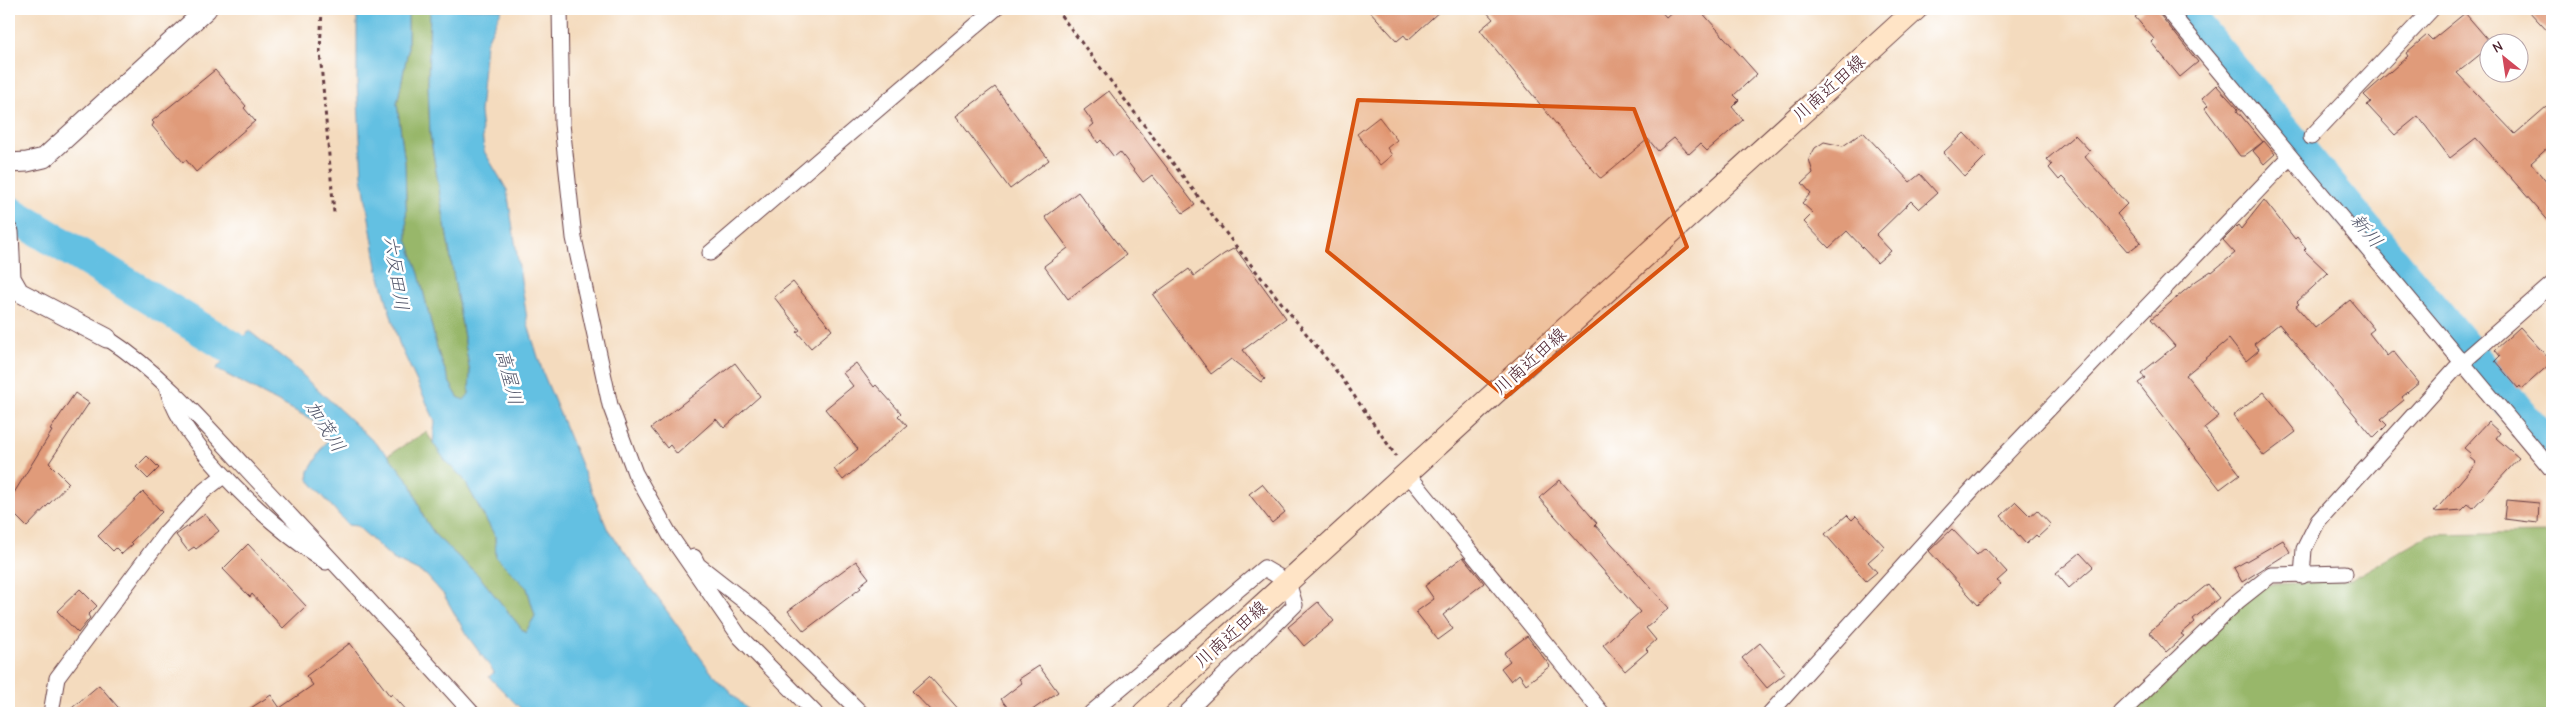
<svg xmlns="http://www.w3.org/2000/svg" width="2561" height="722" viewBox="0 0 2561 722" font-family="'Comic Neue','Klee One',sans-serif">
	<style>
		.forest { fill: #98b76a; stroke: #716b4a }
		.water { fill: #64c0e2; stroke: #577086 }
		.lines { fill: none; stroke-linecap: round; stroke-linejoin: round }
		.river { stroke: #64c0e2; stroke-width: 34 }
		.building { fill: #e09b7a }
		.minor-casing { stroke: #643b41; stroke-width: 17 }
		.tertiary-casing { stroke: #643b41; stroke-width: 21 }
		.secondary-casing { stroke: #643b41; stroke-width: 24 }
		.path { stroke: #643b41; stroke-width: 3; stroke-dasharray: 4 4; stroke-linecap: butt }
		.minor { stroke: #fff; stroke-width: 15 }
		.tertiary { stroke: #fff; stroke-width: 19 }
		.secondary { stroke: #ffe4c6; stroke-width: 22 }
		.marked { fill: #d8530f; fill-opacity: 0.2; stroke: #d8530f; stroke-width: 4; stroke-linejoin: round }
		.labels { text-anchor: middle; stroke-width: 5; stroke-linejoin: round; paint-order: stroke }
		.street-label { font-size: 18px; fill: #4a1f2b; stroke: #fff }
		.water-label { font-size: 19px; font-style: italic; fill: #53576b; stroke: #fff }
	</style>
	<rect width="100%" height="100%" fill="#fff"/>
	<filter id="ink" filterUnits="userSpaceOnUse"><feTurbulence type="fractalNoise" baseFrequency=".02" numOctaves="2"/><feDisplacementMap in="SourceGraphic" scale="10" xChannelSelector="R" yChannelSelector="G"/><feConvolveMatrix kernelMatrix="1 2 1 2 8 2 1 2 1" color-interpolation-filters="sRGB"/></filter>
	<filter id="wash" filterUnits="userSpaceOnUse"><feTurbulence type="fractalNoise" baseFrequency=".0096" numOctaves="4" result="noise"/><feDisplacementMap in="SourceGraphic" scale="20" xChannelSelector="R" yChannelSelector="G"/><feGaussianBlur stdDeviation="1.12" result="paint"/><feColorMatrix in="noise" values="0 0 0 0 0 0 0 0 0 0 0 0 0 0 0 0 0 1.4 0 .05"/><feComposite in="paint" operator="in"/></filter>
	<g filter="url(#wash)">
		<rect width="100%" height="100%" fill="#f4dbbe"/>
		<g class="forest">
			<polygon points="408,9 430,9 428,82 430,135 470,373 469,395 464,401 458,397 450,383 438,352 419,274 407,240 405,163 397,104 408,50"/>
			<polygon points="426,432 447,463 463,478 495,536 496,557 527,588 535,616 525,633 479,576 436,536 424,518 411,484 388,455"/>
			<polygon points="2552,533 2552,713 2139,713 2137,698 2260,585 2350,580 2429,535"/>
		</g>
		<polygon class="water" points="357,9 408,9 408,50 397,104 405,163 407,239 419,274 438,352 450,383 458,397 464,400 469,394 470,373 430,135 428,82 430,9 502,9 486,43 480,112 484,151 507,190 528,325 543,373 607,528 711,672 751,713 525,713 489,677 494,672 466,634 444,595 426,575 393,559 357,526 348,525 308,479 309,471 328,439 322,425 216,369 249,331 291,364 388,455 411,484 424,518 436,536 479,576 525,633 535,616 527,588 496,557 495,536 463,478 447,463 433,443 435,421 399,343 377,267 362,176 357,82"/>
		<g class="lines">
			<g class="river">
				<polyline points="2182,9 2552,452"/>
				<polyline points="9,212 273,373"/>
			</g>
		</g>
		<g id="blocks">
			<g class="building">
				<polygon points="1368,9 1442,9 1408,40 1404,35 1397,41"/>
				<polygon points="1484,9 1659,9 1666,17 1675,9 1699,9 1757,74 1734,95 1739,100 1732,107 1743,120 1707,151 1700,144 1689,154 1674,138 1658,151 1648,139 1601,178 1599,177 1480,30 1493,19"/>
				<polygon points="2145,9 2158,9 2160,15 2198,62 2180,77 2151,42 2154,39 2135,17"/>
				<polygon points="2527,9 2552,9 2552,36"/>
				<polygon points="2465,13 2490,42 2488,48 2457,73 2515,134 2546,107 2552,115 2552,144 2531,163 2552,189 2552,225 2476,138 2450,158 2418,116 2395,135 2367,105 2371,102 2364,95 2408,56 2406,53 2427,35 2432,40"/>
				<polygon points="215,70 246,106 244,108 255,121 196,172 186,160 183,162 152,126 154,123 152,121"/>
				<polygon points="2216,85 2238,109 2237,111 2263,142 2244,156 2240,156 2205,108 2208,105 2202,98"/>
				<polygon points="995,87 1049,160 1010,189 956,116"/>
				<polygon points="1109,91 1195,205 1183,213 1152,175 1143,182 1120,152 1114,157 1101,140 1098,143 1088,129 1094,124 1084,110"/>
				<polygon points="1379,117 1397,140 1387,148 1392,155 1380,165 1357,134"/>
				<polygon points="1863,132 1910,182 1920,174 1937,193 1919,209 1911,201 1876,235 1891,251 1877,263 1847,231 1829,248 1804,222 1813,213 1802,203 1811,193 1802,183 1813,173 1809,159 1815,148 1824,142 1843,146"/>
				<polygon points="1964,133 1986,156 1965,177 1943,153"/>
				<polygon points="2075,135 2090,151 2084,156 2127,204 2117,214 2141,242 2128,252 2065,180 2062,177 2059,180 2049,168 2052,165 2047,159"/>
				<polygon points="2264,141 2275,154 2264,164 2253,151"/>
				<polygon points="1078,192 1126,255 1068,299 1044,266 1068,248 1045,217"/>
				<polygon points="2264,200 2295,239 2297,237 2306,248 2304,250 2328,273 2297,302 2299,304 2296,306 2315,328 2350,300 2374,329 2369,333 2387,356 2393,351 2419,383 2402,397 2404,400 2381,419 2387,425 2374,438 2279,324 2254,344 2259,350 2246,361 2229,339 2186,375 2219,416 2204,428 2240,474 2220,489 2138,383 2145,378 2141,373 2175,346 2151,319 2196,281 2211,271 2212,272 2235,253 2223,240 2238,225 2241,229"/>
				<polygon points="1235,248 1286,318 1243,350 1265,379 1261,382 1231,359 1211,374 1153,295 1189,269 1194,276 1224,254"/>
				<polygon points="793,282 832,330 811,348 797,332 800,330 774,297"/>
				<polygon points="2520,327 2552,362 2522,389 2520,386 2518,388 2495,361 2500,356 2495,350"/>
				<polygon points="735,363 760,396 724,428 716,419 677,454 670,445 667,448 651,428"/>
				<polygon points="856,363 874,387 876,385 901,413 898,416 907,426 843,480 834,469 858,449 825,409 853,386 843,373"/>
				<polygon points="2264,392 2296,432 2264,456 2233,416"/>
				<polygon points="75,393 89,403 49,463 69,483 27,527 9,509 9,501 52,431 50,430"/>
				<polygon points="2488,422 2500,433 2496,438 2519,458 2473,508 2468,504 2462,510 2434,512 2476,463 2469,457 2471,454 2464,448"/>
				<polygon points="147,456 159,468 148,479 136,467"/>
				<polygon points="1560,480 1597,523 1595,525 1669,608 1646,628 1656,640 1646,649 1648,651 1625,671 1603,645 1640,612 1539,498"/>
				<polygon points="1262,484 1285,512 1272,523 1249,494"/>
				<polygon points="143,492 162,512 131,542 133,544 122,554 116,548 113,551 98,536"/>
				<polygon points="2506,500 2539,503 2538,523 2504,519"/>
				<polygon points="2016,502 2030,516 2037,510 2051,525 2038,537 2036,535 2026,544 2001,516"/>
				<polygon points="205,514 219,531 196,549 194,547 188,551 176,535"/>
				<polygon points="1847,515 1852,520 1856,516 1885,547 1868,562 1877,572 1866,581 1825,534"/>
				<polygon points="1952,529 1977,555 1985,548 2007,572 1997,581 2001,584 1978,605 1929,551"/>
				<polygon points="2283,540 2290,552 2242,582 2234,568"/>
				<polygon points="248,544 306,606 283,628 252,594 250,597 223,569"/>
				<polygon points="2080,553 2093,567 2069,588 2056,573"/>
				<polygon points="1463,557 1484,583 1443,615 1453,629 1438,640 1416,612 1434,599 1425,586"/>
				<polygon points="856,561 869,578 859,586 861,588 804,631 788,611"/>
				<polygon points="2208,584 2219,598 2193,619 2195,622 2181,634 2184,636 2166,652 2149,632"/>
				<polygon points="80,589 97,606 88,615 90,618 78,633 57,611"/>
				<polygon points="1318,602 1334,621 1304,646 1288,627"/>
				<polygon points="1527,636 1550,666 1526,684 1519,674 1511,681 1501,668 1510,661 1504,653"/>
				<polygon points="350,643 390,696 392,694 409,713 243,713 271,695 280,708 313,685 306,676"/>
				<polygon points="1760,643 1786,673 1767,688 1742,658"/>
				<polygon points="1039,666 1058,692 1028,713 1012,713 1001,699 1022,683 1019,679"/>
				<polygon points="929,676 962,713 933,713 912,691"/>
				<polygon points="99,685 123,713 66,713"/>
			</g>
		</g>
	</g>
	<g filter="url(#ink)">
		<use href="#blocks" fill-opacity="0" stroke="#643b41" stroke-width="1"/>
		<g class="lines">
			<g class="minor-casing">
				<g id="minor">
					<polyline points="560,9 562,124 574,238 610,405 635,473 671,537 740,637 815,713"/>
					<polyline points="2167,9 2552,470"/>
					<polyline points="2311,137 2432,9"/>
					<polyline points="710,253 995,9"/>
					<path d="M107,338C164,375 210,430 256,479C329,557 401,634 472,713"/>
					<path d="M168,391C186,450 275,529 326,562"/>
					<polyline points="1407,473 1602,713"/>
					<polyline points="694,557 698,565 762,615 861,713"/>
					<polyline points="2302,576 2304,549 2318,521 2455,369 2552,284"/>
					<polyline points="51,713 57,678 166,532 204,491 223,476"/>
					<polyline points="1091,713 1264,568 1288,582 1295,605 1186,713"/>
					<polyline points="1770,713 1980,481 2290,157"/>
					<polyline points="2121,713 2238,601 2271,575 2345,573"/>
				</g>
			</g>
			<g class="tertiary-casing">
				<g id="tertiary">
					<polyline points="9,163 27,162 44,158 207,9"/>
					<polyline points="9,232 11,278 19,292 107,338"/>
				</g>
			</g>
			<g class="secondary-casing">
				<polyline id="secondary" points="1144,713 1916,9"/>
			</g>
			<g class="path">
				<polyline points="322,9 320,52 334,213"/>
				<polyline points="1056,9 1235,245 1341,377 1396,456"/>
			</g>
			<use href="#minor" class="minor"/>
			<use href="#tertiary" class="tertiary"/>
			<use href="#secondary" class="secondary"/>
		</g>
	</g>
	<path class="marked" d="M1358,100L1634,109L1687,247L1506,397L1327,251Z"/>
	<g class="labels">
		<g class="street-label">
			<text transform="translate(1829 88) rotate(-42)" y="6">川南近田線</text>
			<text transform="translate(1530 361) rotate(-42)" y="6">川南近田線</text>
			<text transform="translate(1231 634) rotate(-42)" y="6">川南近田線</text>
		</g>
		<g class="water-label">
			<text transform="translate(2367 230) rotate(50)" y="7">新川</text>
			<text transform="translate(397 273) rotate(81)" y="7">六反田川</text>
			<text transform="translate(510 377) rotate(76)" y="7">高屋川</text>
			<text transform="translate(326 426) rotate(58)" y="7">加茂川</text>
		</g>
	</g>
	<rect width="2561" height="722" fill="none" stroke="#fff" stroke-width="30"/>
	<g transform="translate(2504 58) rotate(330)"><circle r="24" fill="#ffffff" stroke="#b7a5aa"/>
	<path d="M0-4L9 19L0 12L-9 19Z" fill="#d1495b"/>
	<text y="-8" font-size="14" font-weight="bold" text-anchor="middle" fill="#4a1f2b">N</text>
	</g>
</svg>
